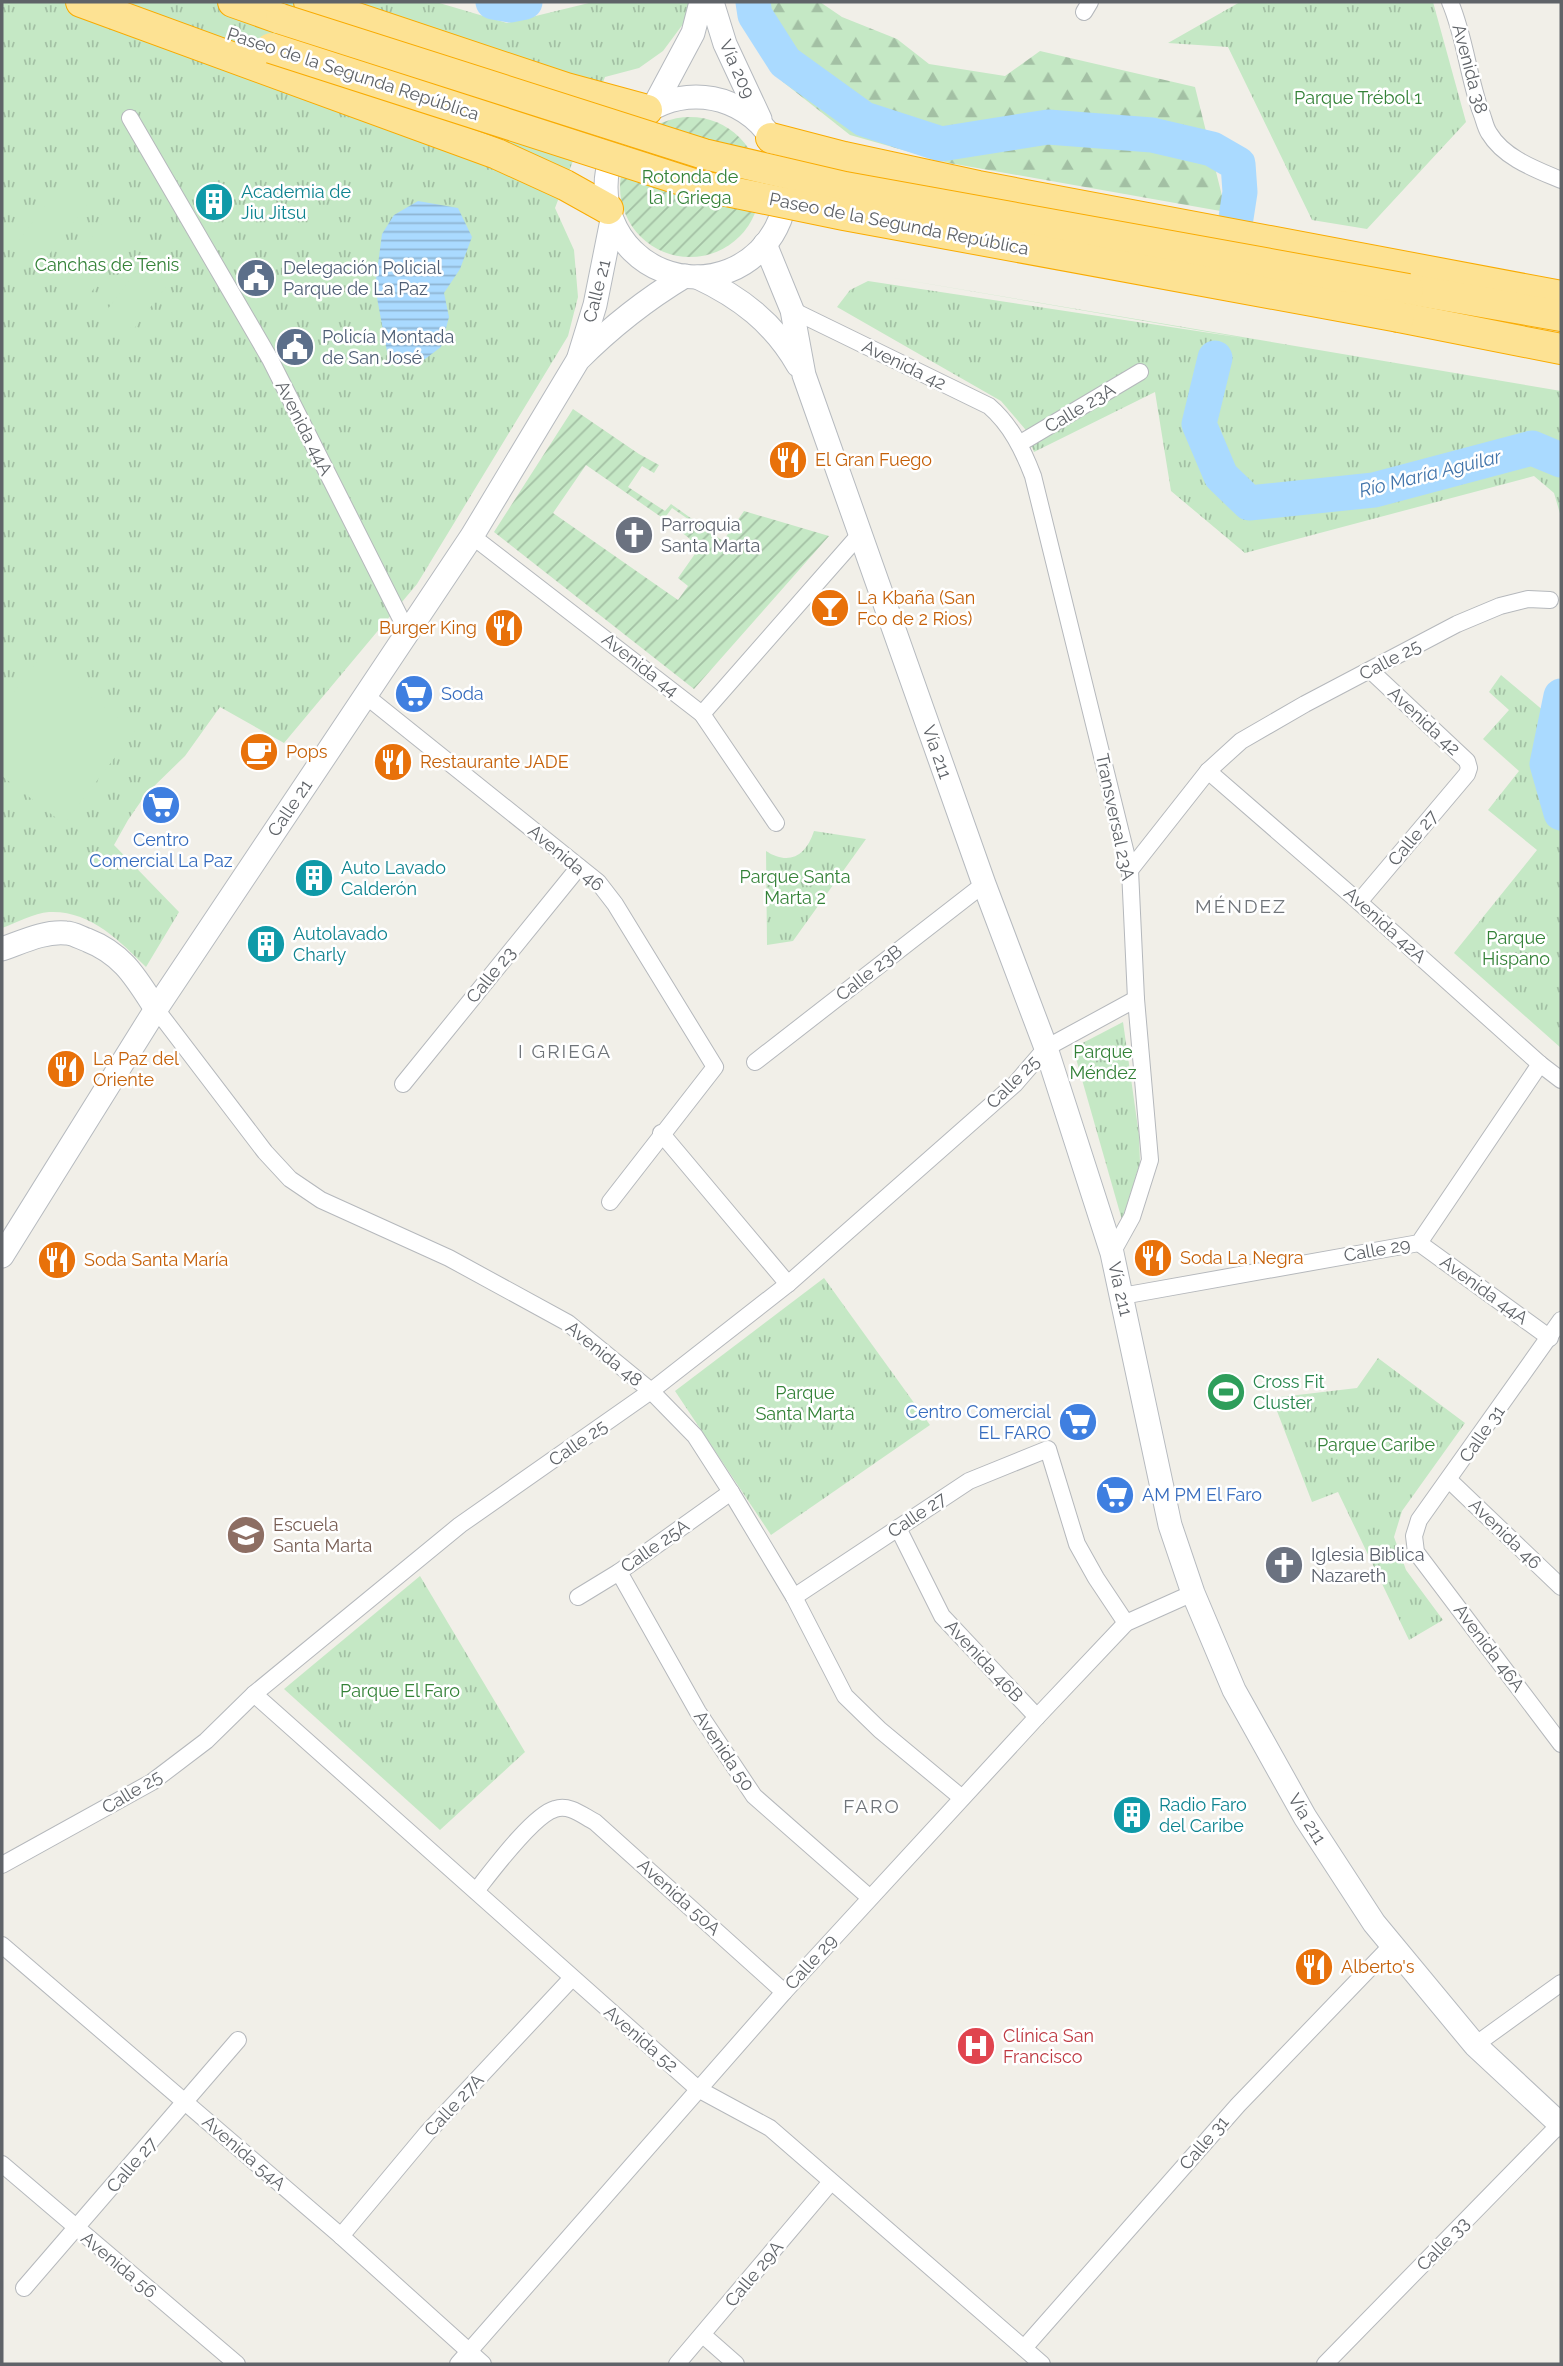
<svg xmlns="http://www.w3.org/2000/svg" width="1563" height="2366" viewBox="0 0 1563 2366" font-family="Raleway,sans-serif">
	<style>
		.grass { fill: url(#grass-tufts) }
		.forest { fill: url(#forest-firs) }
		.garden { fill: url(#garden-furrows); fill-rule: evenodd }
		.pitch { fill: #c5e8c5 }
		.water { fill: url(#water-rules) }
		.lines { fill: none; stroke-linecap: round; stroke-linejoin: round }
		.river { stroke: #aadaff; stroke-width: 35 }
		.street-casing { stroke: #b5b8bc; stroke-width: 18 }
		.secondary-casing { stroke: #b6babf; stroke-width: 25 }
		.highway-casing { stroke: #f9ab00; stroke-width: 32 }
		.street { stroke: #fff; stroke-width: 16 }
		.secondary { stroke: #fff; stroke-width: 23 }
		.highway { stroke: #fde293; stroke-width: 30 }
		.highway-bridge-casing { stroke: #f9ab00; stroke-width: 32; stroke-linecap: butt }
		.highway-bridge { stroke: #fde293; stroke-width: 30 }
		.labels { text-anchor: middle; stroke-width: 5; stroke-linejoin: round; paint-order: stroke }
		.street-label { font-size: 18px; fill: #5f6368; stroke: #fff }
		.park-label { font-size: 18px; fill: #348238; stroke: #fff }
		.culture-label { font-size: 18px; fill: #0d838f; stroke: #fff; text-anchor: start }
		.service-label { font-size: 18px; fill: #4e5e75; stroke: #fff; text-anchor: start }
		.food-label { font-size: 18px; fill: #c56008; stroke: #fff; text-anchor: start }
		.worship-label { font-size: 18px; fill: #5b616d; stroke: #fff; text-anchor: start }
		.shop-label { font-size: 18px; fill: #366cbe; stroke: #fff; text-anchor: start }
		.leisure-label { font-size: 18px; fill: #27864d; stroke: #fff; text-anchor: start }
		.education-label { font-size: 18px; fill: #785e54; stroke: #fff; text-anchor: start }
		.health-label { font-size: 18px; fill: #be3a42; stroke: #fff; text-anchor: start }
		.water-label { font-size: 19px; font-style: italic; fill: #4174aa; stroke: #fff }
		.neighbourhood-label { font-size: 19px; letter-spacing: 2px; fill: #70757a; stroke: #fff }
	</style>
	<defs>
		<pattern id="grass-tufts" width="24" height="20" patternUnits="userSpaceOnUse" patternTransform="scale(1.75)"><rect width="24" height="20" fill="#c5e8c5"/><path d="M3 7l-1-3M5 7V3M7 7l1-3M15 17l-1-3M17 17v-4M19 17l1-3" fill="none" stroke="#a3c0a4"/></pattern>
		<pattern id="forest-firs" width="22" height="20" patternUnits="userSpaceOnUse" patternTransform="scale(1.75)"><rect width="22" height="20" fill="#c5e8c5"/><path d="M5 1l3.5 6h-7zM16 11l3.5 6h-7z" fill="#a3c0a4"/></pattern>
		<pattern id="garden-furrows" width="10" height="10" patternUnits="userSpaceOnUse" patternTransform="scale(1.75)"><rect width="10" height="10" fill="#c5e8c5"/><path d="M-1 1l2-2M0 10L10 0M9 11l2-2" fill="none" stroke="#a3c0a4"/></pattern>
		<pattern id="water-rules" width="6" height="5" patternUnits="userSpaceOnUse" patternTransform="scale(1.75)"><rect width="6" height="5" fill="#aadaff"/><path d="M0 2.5h6" fill="none" stroke="#8eb4d2"/></pattern>
	</defs>
	<rect width="100%" height="100%" fill="#f1efe8"/>
	<g class="grass">
		<path d="M2,2H436L507,23L593,2H689V16L663,51L639,68L605,77L555,208L574,250L578,297L568,336L417,584L284,743L220,707L185,756L146,794L128,820L114,845L179,912L146,967C120,941 90,910 49,912C34,913 16,923 2,928Z"/>
		<polygon points="1240,2 1433,2 1466,122 1367,229 1312,220 1228,47 1168,43"/>
		<polygon points="888,277 1561,391 1561,517 1554,493 1534,476 1245,553 1171,491 1155,392 1034,452 1025,429 1001,401 837,307 850,290 868,281 1243,338"/>
		<polygon points="1501,675 1551,717 1542,765 1552,805 1561,828 1561,1048 1454,953 1537,850 1488,810 1519,771 1483,739 1509,710 1489,692"/>
		<path d="M814,831L866,839L793,941L767,945L766,851C789,866 806,856 814,831Z"/>
		<polygon points="1123,1022 1139,1135 1140,1163 1122,1220 1073,1048"/>
		<polygon points="824,1278 930,1425 771,1535 675,1391"/>
		<polygon points="1378,1358 1465,1423 1402,1511 1394,1537 1406,1570 1443,1620 1409,1640 1338,1492 1312,1502 1272,1398 1357,1388"/>
		<polygon points="420,1576 525,1752 440,1830 284,1689"/>
	</g>
	<polygon class="forest" points="743,2 820,2 842,17 897,39 929,64 1005,76 1040,51 1195,87 1226,212 949,163 850,135 783,82 743,7"/>
	<g class="garden">
		<circle cx="690" cy="187" r="70"/>
		<path d="M573,409L639,454L659,465L654,473L642,466L628,487L665,511L671,504L723,541L744,511L829,536L694,689L494,532ZM586,465L664,519L672,508L688,519L680,531L690,539L687,544L697,551L678,578L688,586L678,600L553,513Z"/>
	</g>
	<g class="pitch">
		<polygon points="61,185 87,205 45,260 19,240"/>
		<polygon points="105,220 131,240 89,295 63,275"/>
		<polygon points="149,254 175,275 133,330 107,310"/>
		<polygon points="40,658 135,731 64,824 2,776 2,708"/>
	</g>
	<polygon class="water" points="418,201 458,208 472,237 460,269 444,293 449,317 441,347 417,365 388,357 375,287 382,234 394,215"/>
	<g class="lines">
		<g class="river">
			<polyline points="493,2 510,5 525,2"/>
			<polyline points="753,2 755,15 785,62 864,119 941,144 1048,127 1152,135 1212,149 1238,164 1240,192 1236,218"/>
			<polyline points="1215,358 1199,424 1221,476 1249,503 1374,490 1532,448 1561,460"/>
			<polyline points="1561,696 1547,764 1561,813"/>
		</g>
		<g class="street-casing">
			<g id="street">
				<path d="M1450,2C1465,37 1468,76 1481,112C1484,119 1485,127 1489,133C1504,158 1535,169 1561,180"/>
				<polyline points="1084,12 1090,2"/>
				<polyline points="130,118 270,359 408,633"/>
				<path d="M792,310L989,406C1011,425 1023,450 1033,476L1130,870L1136,999L1150,1160L1132,1217L1112,1253"/>
				<polyline points="1019,444 1140,372"/>
				<polyline points="472,536 702,714 776,823"/>
				<polyline points="366,696 598,882 615,904 715,1067 610,1202"/>
				<polyline points="702,714 860,534"/>
				<polyline points="1208,771 1359,902 1540,1064 1561,1080"/>
				<polyline points="1130,870 1208,771 1241,741 1305,704 1457,624 1500,606 1528,599 1550,600"/>
				<polyline points="1359,902 1467,774 1469,768 1467,761 1371,671"/>
				<polyline points="156,1009 265,1152 290,1179 321,1200 449,1258 568,1323 651,1391 695,1436 731,1492 794,1597 845,1696 880,1730 962,1798"/>
				<polyline points="755,1062 984,884"/>
				<polyline points="403,1084 579,867"/>
				<polyline points="661,1133 788,1284"/>
				<polyline points="1419,1243 1550,1338"/>
				<polyline points="1122,1296 1419,1243 1540,1064"/>
				<polyline points="1561,1320 1419,1520 1414,1536 1416,1552 1561,1744"/>
				<polyline points="1449,1480 1561,1587"/>
				<polyline points="898,1528 942,1616 1037,1717"/>
				<polyline points="619,1572 698,1712 754,1796 869,1897"/>
				<polyline points="578,1597 619,1572 731,1492"/>
				<polyline points="794,1597 969,1481 1048,1449 1077,1544 1096,1578 1126,1623"/>
				<polyline points="254,1694 698,2089 770,2128 1042,2364"/>
				<polyline points="2,1865 152,1782 206,1741 254,1694 460,1525 651,1391 788,1284 1015,1084 1046,1048 1136,999"/>
				<path d="M476,1891C491,1872 533,1815 555,1809C570,1804 583,1816 595,1822L784,1992"/>
				<polyline points="2,1945 341,2236 483,2364"/>
				<polyline points="1475,2045 1561,1983"/>
				<polyline points="2,2164 237,2364"/>
				<polyline points="341,2236 427,2133 572,1978"/>
				<polyline points="24,2288 238,2040"/>
				<polyline points="703,2335 736,2364"/>
				<polyline points="1024,2348 1238,2105 1392,1945"/>
				<polyline points="458,2364 784,1992 1037,1717 1126,1623 1193,1593"/>
				<polyline points="677,2364 830,2183"/>
				<polyline points="1325,2364 1560,2124"/>
			</g>
		</g>
		<g class="secondary-casing">
			<g id="secondary">
				<polyline points="712,2 725,44 760,119"/>
				<circle cx="696" cy="187" r="90"/>
				<polyline points="654,106 693,33 701,2"/>
				<polyline points="765,244 792,310 804,375 984,884 1046,1048 1112,1253 1170,1525 1193,1593 1234,1690 1305,1817 1374,1923 1475,2045 1561,2125"/>
				<path d="M697,277C740,297 774,323 798,365"/>
				<polyline points="579,357 595,305 612,220"/>
				<path d="M2,949C22,942 44,931 66,933C73,933 81,938 87,940C123,954 136,978 156,1009"/>
				<path d="M2,1256L156,1009L472,536L578,360C611,327 645,300 685,276"/>
			</g>
		</g>
		<g class="highway-casing">
			<g id="highway">
				<polyline points="81,2 497,154 565,185 608,209"/>
				<polyline points="233,2 281,19"/>
				<polyline points="309,2 566,88 647,110"/>
				<polyline points="771,138 844,157 978,186 1561,296"/>
				<polyline points="1408,289 1561,316"/>
				<polyline points="1399,317 1561,349"/>
			</g>
		</g>
		<use href="#street" class="street"/>
		<use href="#secondary" class="secondary"/>
		<use href="#highway" class="highway"/>
		<g class="highway-bridge-casing">
			<g id="highway-bridge">
				<polyline points="281,19 704,154 845,187 1408,289"/>
				<polyline points="271,48 697,185 844,215 1399,317"/>
			</g>
		</g>
		<use href="#highway-bridge" class="highway-bridge"/>
	</g>
	<defs>
		<g id="building-disc" transform="scale(2.0125)"><circle r="9.5" fill="#0f9aa8" stroke="#fff"/><path d="M-4-6H4V6H1V3H-1V6H-4ZM-2.5-4.3h1.7v1.8h-1.7ZM.8-4.3h1.7v1.8H.8ZM-2.5-1h1.7V.8h-1.7ZM.8-1h1.7V.8H.8Z" fill="#fff"/></g>
		<g id="civic-disc" transform="scale(2.0125)"><circle r="9.5" fill="#5c6f8a" stroke="#fff"/><path d="M-.6-6.5H3V-4.5H.6V-3L4-1V1h2V6H-6V1h2V-1L-.6-3ZM-1.2 2.5V6h2.4V2.5Z" fill="#fff"/></g>
		<g id="restaurant-disc" transform="scale(2.0125)"><circle r="9.5" fill="#e8710a" stroke="#fff"/><path d="M-5-6h1v4h1v-4h1v4h1v-4h1v5L-1.5 .5V6h-2V.5L-5-1ZM5-6V6H3V1.5H1.5Q1.5-4 5-6Z" fill="#fff"/></g>
		<g id="church-disc" transform="scale(2.0125)"><circle r="9.5" fill="#6b7280" stroke="#fff"/><path d="M-1.2-6h2.4v3.5h3.3v2.4h-3.3V6h-2.4V-.1h-3.3v-2.4h3.3Z" fill="#fff"/></g>
		<g id="bar-disc" transform="scale(2.0125)"><circle r="9.5" fill="#e8710a" stroke="#fff"/><path d="M-6-5H6L.8 .8V4.5H3.5V6h-7V4.5H-.8V.8Z" fill="#fff"/></g>
		<g id="supermarket-disc" transform="scale(2.0125)"><circle r="9.5" fill="#3f7fe0" stroke="#fff"/><path d="M-6-5.5h2.5l.6 2H6L4.5 2H-2.5L-4.4-4H-6ZM-1.5 3.2a1.3 1.3 0 1 0 .1 0ZM3 3.2a1.3 1.3 0 1 0 .1 0Z" fill="#fff"/></g>
		<g id="cafe-disc" transform="scale(2.0125)"><circle r="9.5" fill="#e8710a" stroke="#fff"/><path d="M-5.5-4.5H6V0H3Q3 3.5 0 3.5H-2.5Q-5.5 3.5-5.5 0ZM3-3.2v2h1.7v-2ZM-6 4.5H4V6H-6Z" fill="#fff"/></g>
		<g id="stadium-disc" transform="scale(2.0125)"><circle r="9.5" fill="#2e9e5b" stroke="#fff"/><path d="M0-5a6.5 5 0 1 0 0 10a6.5 5 0 1 0 0-10ZM-3.5-1.8h7v3.6h-7Z" fill="#fff"/></g>
		<g id="school-disc" transform="scale(2.0125)"><circle r="9.5" fill="#8d6e63" stroke="#fff"/><path d="M0-5L7-2L0 1L-7-2ZM-4 1L0 2.5L4 1V4Q0 6-4 4Z" fill="#fff"/></g>
		<g id="hospital-disc" transform="scale(2.0125)"><circle r="9.5" fill="#e0444e" stroke="#fff"/><path d="M-5-5h3v3.5h4V-5h3V5h-3V1.5h-4V5h-3Z" fill="#fff"/></g>
	</defs>
	<g fill-rule="evenodd">
		<use href="#building-disc" x="214" y="202"/>
		<use href="#civic-disc" x="256" y="278"/>
		<use href="#civic-disc" x="295" y="347"/>
		<use href="#restaurant-disc" x="788" y="460"/>
		<use href="#church-disc" x="634" y="535"/>
		<use href="#bar-disc" x="830" y="608"/>
		<use href="#restaurant-disc" x="504" y="628"/>
		<use href="#supermarket-disc" x="414" y="694"/>
		<use href="#cafe-disc" x="259" y="752"/>
		<use href="#restaurant-disc" x="393" y="762"/>
		<use href="#supermarket-disc" x="161" y="805"/>
		<use href="#building-disc" x="314" y="878"/>
		<use href="#building-disc" x="266" y="944"/>
		<use href="#restaurant-disc" x="66" y="1069"/>
		<use href="#restaurant-disc" x="1153" y="1258"/>
		<use href="#restaurant-disc" x="57" y="1260"/>
		<use href="#stadium-disc" x="1226" y="1392"/>
		<use href="#supermarket-disc" x="1078" y="1422"/>
		<use href="#supermarket-disc" x="1115" y="1495"/>
		<use href="#school-disc" x="246" y="1535"/>
		<use href="#church-disc" x="1284" y="1565"/>
		<use href="#building-disc" x="1132" y="1815"/>
		<use href="#restaurant-disc" x="1314" y="1967"/>
		<use href="#hospital-disc" x="976" y="2046"/>
	</g>
	<g class="labels">
		<g class="street-label">
			<text transform="translate(737 69) rotate(66)" y="6">Vía 209</text>
			<text transform="translate(1470 69) rotate(75)" y="6">Avenida 38</text>
			<text transform="translate(353 74) rotate(18)" y="6">Paseo de la Segunda República</text>
			<text transform="translate(899 224) rotate(11)" y="6">Paseo de la Segunda República</text>
			<text transform="translate(597 291) rotate(-76)" y="6">Calle 21</text>
			<text transform="translate(904 365) rotate(26)" y="6">Avenida 42</text>
			<text transform="translate(1080 408) rotate(-31)" y="6">Calle 23A</text>
			<text transform="translate(304 428) rotate(63)" y="6">Avenida 44A</text>
			<text transform="translate(1390 660) rotate(-28)" y="6">Calle 25</text>
			<text transform="translate(640 665) rotate(38)" y="6">Avenida 44</text>
			<text transform="translate(1424 721) rotate(43)" y="6">Avenida 42</text>
			<text transform="translate(937 752) rotate(71)" y="6">Vía 211</text>
			<text transform="translate(290 808) rotate(-56)" y="6">Calle 21</text>
			<text transform="translate(1115 817) rotate(78)" y="6">Transversal 23A</text>
			<text transform="translate(1413 838) rotate(-50)" y="6">Calle 27</text>
			<text transform="translate(566 858) rotate(40)" y="6">Avenida 46</text>
			<text transform="translate(1385 925) rotate(42)" y="6">Avenida 42A</text>
			<text transform="translate(869 973) rotate(-38)" y="6">Calle 23B</text>
			<text transform="translate(491 975) rotate(-51)" y="6">Calle 23</text>
			<text transform="translate(1013 1082) rotate(-45)" y="6">Calle 25</text>
			<text transform="translate(1377 1250) rotate(-10)" y="6">Calle 29</text>
			<text transform="translate(1120 1289) rotate(77)" y="6">Vía 211</text>
			<text transform="translate(1484 1290) rotate(36)" y="6">Avenida 44A</text>
			<text transform="translate(604 1354) rotate(39)" y="6">Avenida 48</text>
			<text transform="translate(1482 1434) rotate(-55)" y="6">Calle 31</text>
			<text transform="translate(578 1443) rotate(-35)" y="6">Calle 25</text>
			<text transform="translate(917 1515) rotate(-34)" y="6">Calle 27</text>
			<text transform="translate(1505 1534) rotate(44)" y="6">Avenida 46</text>
			<text transform="translate(655 1546) rotate(-35)" y="6">Calle 25A</text>
			<text transform="translate(1489 1648) rotate(53)" y="6">Avenida 46A</text>
			<text transform="translate(984 1661) rotate(47)" y="6">Avenida 46B</text>
			<text transform="translate(724 1751) rotate(56)" y="6">Avenida 50</text>
			<text transform="translate(132 1792) rotate(-31)" y="6">Calle 25</text>
			<text transform="translate(1307 1819) rotate(59)" y="6">Vía 211</text>
			<text transform="translate(679 1897) rotate(42)" y="6">Avenida 50A</text>
			<text transform="translate(811 1962) rotate(-48)" y="6">Calle 29</text>
			<text transform="translate(641 2039) rotate(41)" y="6">Avenida 52</text>
			<text transform="translate(454 2105) rotate(-47)" y="6">Calle 27A</text>
			<text transform="translate(1204 2143) rotate(-49)" y="6">Calle 31</text>
			<text transform="translate(244 2153) rotate(41)" y="6">Avenida 54A</text>
			<text transform="translate(132 2165) rotate(-49)" y="6">Calle 27</text>
			<text transform="translate(1443 2244) rotate(-46)" y="6">Calle 33</text>
			<text transform="translate(119 2265) rotate(40)" y="6">Avenida 56</text>
			<text transform="translate(754 2274) rotate(-50)" y="6">Calle 29A</text>
		</g>
		<g class="park-label">
			<text x="1358" y="104">Parque Trébol 1</text>
			<text x="690" y="183">Rotonda de<tspan x="690" dy="21">la I Griega</tspan></text>
			<text x="107" y="271">Canchas de Tenis</text>
			<text x="795" y="883">Parque Santa<tspan x="795" dy="21">Marta 2</tspan></text>
			<text x="1516" y="944">Parque<tspan x="1516" dy="21">Hispano</tspan></text>
			<text x="1103" y="1058">Parque<tspan x="1103" dy="21">Méndez</tspan></text>
			<text x="805" y="1399">Parque<tspan x="805" dy="21">Santa Marta</tspan></text>
			<text x="1376" y="1451">Parque Caribe</text>
			<text x="400" y="1697">Parque El Faro</text>
		</g>
		<g class="culture-label">
			<text x="241" y="198">Academia de<tspan x="241" dy="21">Jiu Jitsu</tspan></text>
			<text x="341" y="874">Auto Lavado<tspan x="341" dy="21">Calderón</tspan></text>
			<text x="293" y="940">Autolavado<tspan x="293" dy="21">Charly</tspan></text>
			<text x="1159" y="1811">Radio Faro<tspan x="1159" dy="21">del Caribe</tspan></text>
		</g>
		<g class="service-label">
			<text x="283" y="274">Delegación Policial<tspan x="283" dy="21">Parque de La Paz</tspan></text>
			<text x="322" y="343">Policía Montada<tspan x="322" dy="21">de San José</tspan></text>
		</g>
		<g class="food-label">
			<text x="815" y="466">El Gran Fuego</text>
			<text x="857" y="604">La Kbaña (San<tspan x="857" dy="21">Fco de 2 Rios)</tspan></text>
			<text x="477" y="634" text-anchor="end">Burger King</text>
			<text x="286" y="758">Pops</text>
			<text x="420" y="768">Restaurante JADE</text>
			<text x="93" y="1065">La Paz del<tspan x="93" dy="21">Oriente</tspan></text>
			<text x="1180" y="1264">Soda La Negra</text>
			<text x="84" y="1266">Soda Santa María</text>
			<text x="1341" y="1973">Alberto's</text>
		</g>
		<g class="worship-label">
			<text x="661" y="531">Parroquia<tspan x="661" dy="21">Santa Marta</tspan></text>
			<text x="1311" y="1561">Iglesia Biblica<tspan x="1311" dy="21">Nazareth</tspan></text>
		</g>
		<g class="shop-label">
			<text x="441" y="700">Soda</text>
			<text x="161" y="846" text-anchor="middle">Centro<tspan x="161" dy="21">Comercial La Paz</tspan></text>
			<text x="1051" y="1418" text-anchor="end">Centro Comercial<tspan x="1051" dy="21">EL FARO</tspan></text>
			<text x="1142" y="1501">AM PM El Faro</text>
		</g>
		<g class="leisure-label">
			<text x="1253" y="1388">Cross Fit<tspan x="1253" dy="21">Cluster</tspan></text>
		</g>
		<g class="education-label">
			<text x="273" y="1531">Escuela<tspan x="273" dy="21">Santa Marta</tspan></text>
		</g>
		<g class="health-label">
			<text x="1003" y="2042">Clínica San<tspan x="1003" dy="21">Francisco</tspan></text>
		</g>
		<g class="water-label">
			<text transform="translate(1430 473) rotate(-14)" y="7">Río María Aguilar</text>
		</g>
		<g class="neighbourhood-label">
			<text x="1241" y="913">MÉNDEZ</text>
			<text x="565" y="1058">I GRIEGA</text>
			<text x="872" y="1813">FARO</text>
		</g>
	</g>
	<rect width="1563" height="2366" fill="none" stroke="#5f6368" stroke-width="7"/>
</svg>
